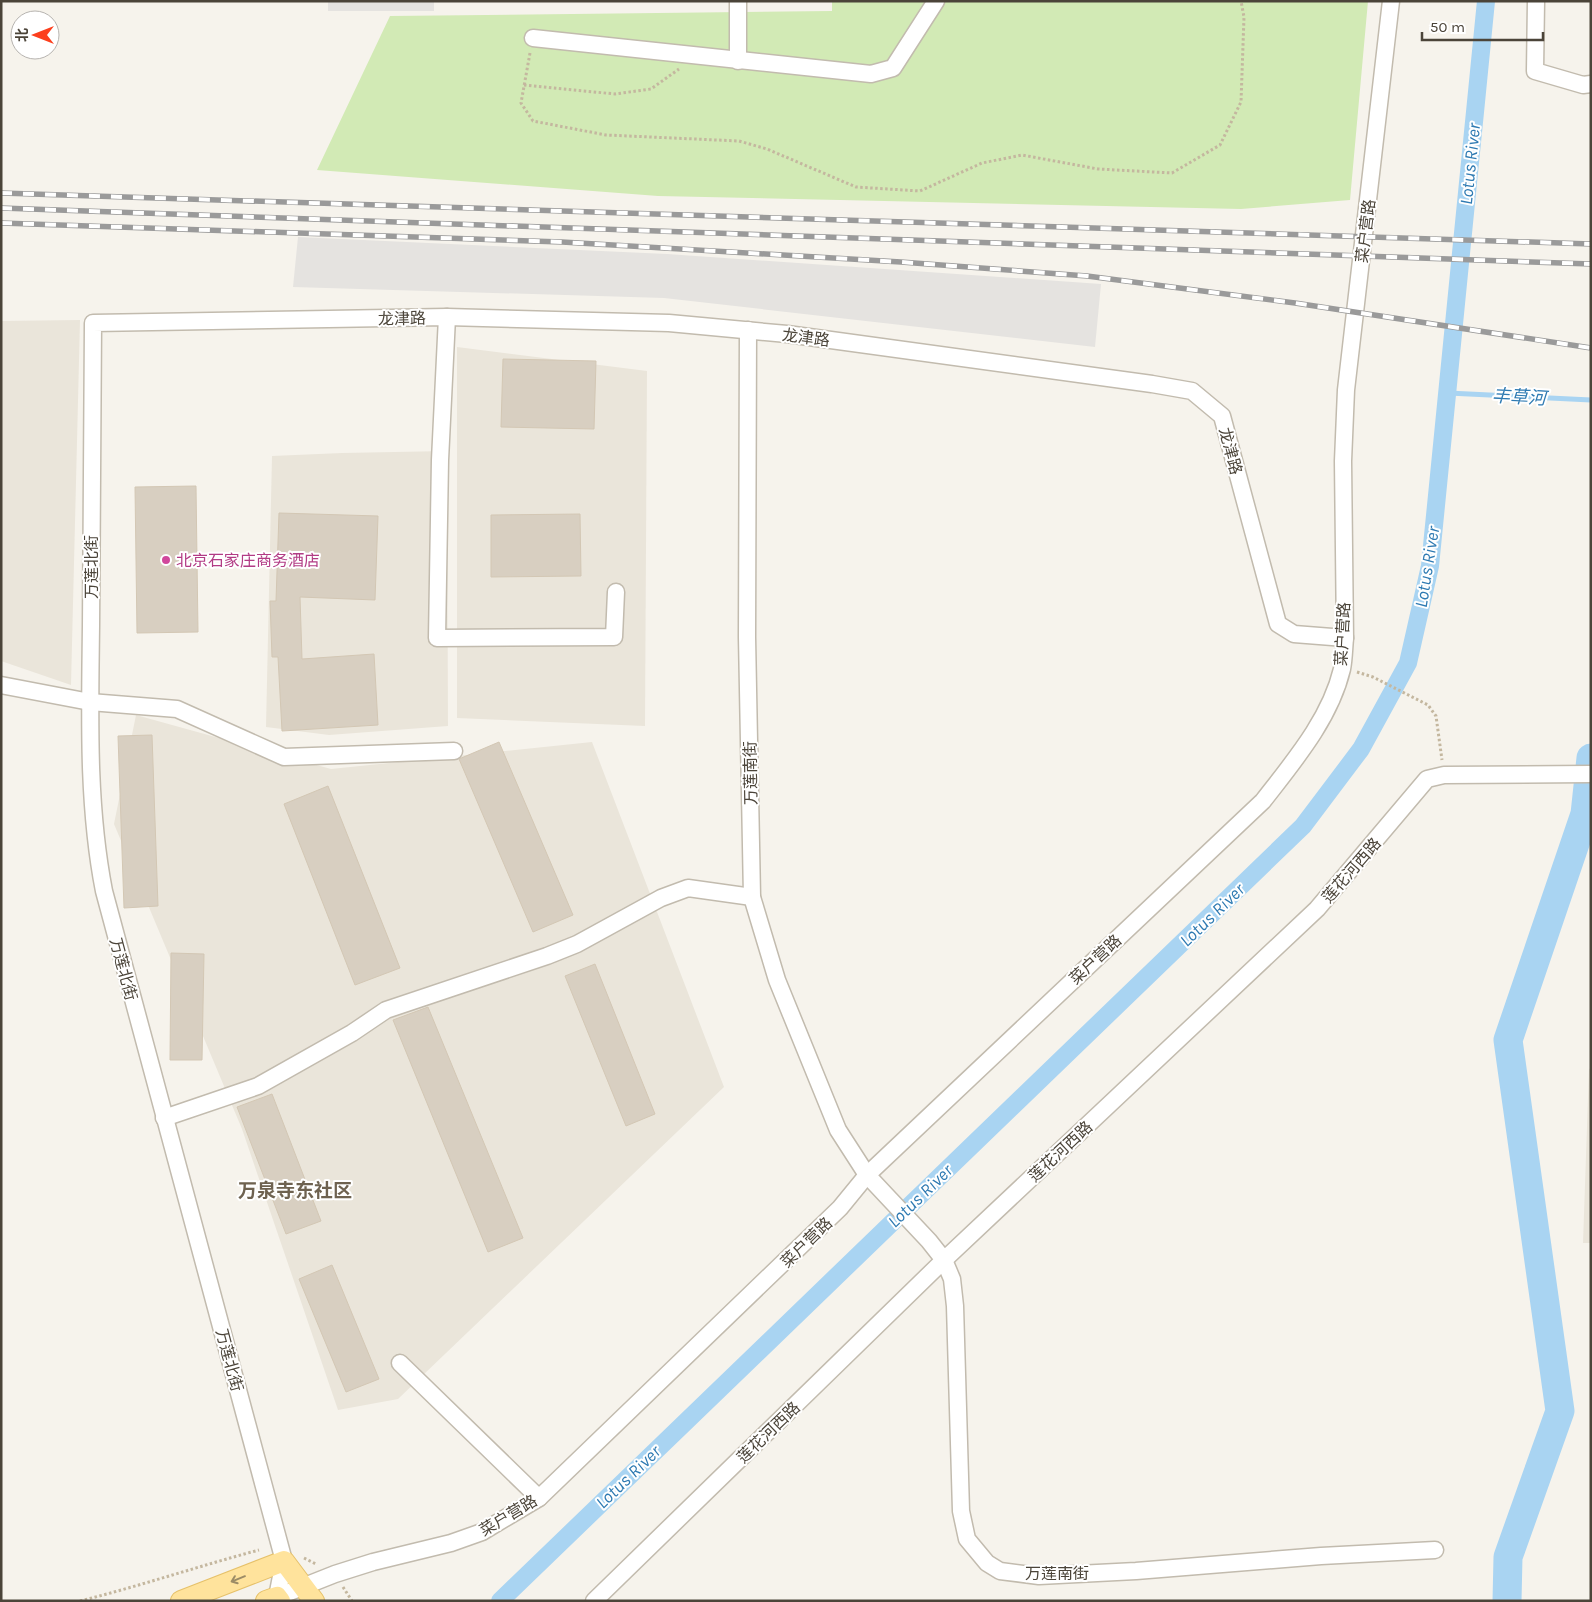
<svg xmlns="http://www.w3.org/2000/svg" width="1592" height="1602" viewBox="0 0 1592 1602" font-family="Karla,'Noto Sans SC',sans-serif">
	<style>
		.residential { fill: #eae5da }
		.green { fill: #d2eab5 }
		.parking { fill: #e5e3e0 }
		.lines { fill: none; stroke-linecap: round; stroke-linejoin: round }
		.stream { stroke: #a9d4f2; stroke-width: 5 }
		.canal { stroke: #a9d4f2; stroke-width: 18 }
		.river { stroke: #a9d4f2; stroke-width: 29 }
		.building { fill: #d8cfc1; stroke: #d3c7b4 }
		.minor-casing { stroke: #c2bbae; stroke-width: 19 }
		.major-casing { stroke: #e6c16a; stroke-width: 22 }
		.path { stroke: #c4b79f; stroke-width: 3; stroke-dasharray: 2.5 2.5; stroke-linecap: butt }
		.minor { stroke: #fff; stroke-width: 16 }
		.major { stroke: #ffe39c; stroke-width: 20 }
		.rail-casing { stroke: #9a9a9a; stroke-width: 5.5 }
		.rail { stroke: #fff; stroke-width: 4; stroke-dasharray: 11; stroke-linecap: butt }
		.oneway { stroke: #9c8c66 }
		.hotel-dot { fill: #d1479c; stroke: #fff; stroke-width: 2 }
		.labels { text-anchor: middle; stroke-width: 4; stroke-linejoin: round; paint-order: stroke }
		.street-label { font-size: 16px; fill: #4b4439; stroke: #fff }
		.hotel-label { font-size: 16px; fill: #b23c85; stroke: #fff; text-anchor: start }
		.water-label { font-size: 18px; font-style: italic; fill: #2e7ab2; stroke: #fff }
		.quarter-label { font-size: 19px; font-weight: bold; fill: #6e6250; stroke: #fff }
	</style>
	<rect width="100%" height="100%" fill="#f6f3ec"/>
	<g class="residential">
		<polygon points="80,320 71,685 1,661 1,321"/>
		<polygon points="457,347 647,371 645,726 457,718"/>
		<polygon points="447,451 448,726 329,735 266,727 272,456 342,453"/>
		<polygon points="136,715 331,769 592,742 724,1087 398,1399 338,1410 242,1129 114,824"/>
		<polygon points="1591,1068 1591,1243 1583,1243 1589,1069"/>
	</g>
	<polygon class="green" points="832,1 1368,1 1350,200 1241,209 658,196 317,170 390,16 832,11"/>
	<g class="parking">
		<rect x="328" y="1" width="106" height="10"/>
		<polygon points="298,237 667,254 1101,284 1095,347 664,298 293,287"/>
	</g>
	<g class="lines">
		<polyline class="stream" points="1448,393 1591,400"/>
		<polyline class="canal" points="500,1601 1303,826 1361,749 1408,663 1430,566 1486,1"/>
		<polyline class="river" points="1507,1601 1508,1557 1560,1411 1508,1040 1585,814 1591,758"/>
	</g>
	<g class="building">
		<polygon points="503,359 596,361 594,429 501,427"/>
		<polygon points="196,486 198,632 137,633 135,487"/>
		<polygon points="279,513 378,516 375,600 300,597 302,659 374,654 378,725 282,731 278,657 272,657 270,601 276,601"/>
		<polygon points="580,514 581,576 491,577 491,515"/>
		<polygon points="152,735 158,906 124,908 118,736"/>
		<polygon points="499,742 573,915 533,932 459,759"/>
		<polygon points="328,786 400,968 355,985 284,804"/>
		<polygon points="171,953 204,954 202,1060 170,1060"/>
		<polygon points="595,964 655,1114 626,1126 565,976"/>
		<polygon points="428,1007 523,1238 488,1252 393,1020"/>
		<polygon points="272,1094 321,1221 286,1234 237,1107"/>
		<polygon points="332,1265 379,1379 346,1392 299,1279"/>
	</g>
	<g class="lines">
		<g class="minor-casing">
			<g id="minor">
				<polyline points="738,1 738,61"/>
				<polyline points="1536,1 1535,71 1583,85 1591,84"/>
				<polyline points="533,38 871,74 893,68 936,1"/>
				<polyline points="447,317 440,460 437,638 614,637 616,592"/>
				<polyline points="748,330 747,637 752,897 777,980 838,1130 867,1175 929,1241 944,1260 952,1279 955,1306 961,1511 967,1539 987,1563 1000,1571 1039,1576 1136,1571 1321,1556 1435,1550"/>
				<polyline points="1,685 90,702 177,709 284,757 454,751"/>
				<polyline points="164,1118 258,1086 352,1033 386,1010 547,956 577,944 661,898 688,888 752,897"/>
				<polyline points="400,1363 539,1498"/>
				<path d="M277,1597L284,1561L104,891C87,804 90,714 91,626C92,525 93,424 93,323L447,317L669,323L787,334L1152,384L1192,391L1222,416L1278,624L1294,634L1345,638"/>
				<path d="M277,1597L335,1574L373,1562L451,1543L482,1532L539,1498L840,1208L867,1175L1263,801C1294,761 1330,719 1342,669C1344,659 1344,648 1345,638L1343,461L1346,390L1391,1"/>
				<polyline points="594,1601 944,1260 1317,909 1427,779 1444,775 1591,774"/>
			</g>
		</g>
		<g class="major-casing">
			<g id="major">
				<polyline points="181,1601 284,1561 314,1601"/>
				<polyline points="266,1601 277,1597 280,1601"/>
			</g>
		</g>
		<g class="path">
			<polyline points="530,53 521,103 533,121 606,135 739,141 767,149 856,187 920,191 982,163 1022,155 1098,169 1172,173 1220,145 1241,102 1244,17 1241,1"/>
			<polyline points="524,85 615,94 651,89 679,69"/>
			<polyline points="1357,672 1373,677 1428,705 1436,716 1442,760"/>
			<polyline points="304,1558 316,1564"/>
			<polyline points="343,1587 352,1601"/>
			<path d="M80,1601C140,1586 199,1566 259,1550"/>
		</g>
		<use href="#minor" class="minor"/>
		<use href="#major" class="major"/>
		<g class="rail-casing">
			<g id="rail">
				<polyline points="1,193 1591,244"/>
				<polyline points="1,208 1591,264"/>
				<polyline points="1,223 562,242 901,262 1087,276 1295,303 1591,348"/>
			</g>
		</g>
		<use href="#rail" class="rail"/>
	</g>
	<defs><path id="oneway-shaft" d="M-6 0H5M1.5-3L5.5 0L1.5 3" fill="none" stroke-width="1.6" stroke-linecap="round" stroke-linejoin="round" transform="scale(1.25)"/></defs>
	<use class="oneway" href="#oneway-shaft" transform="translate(238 1579) rotate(158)"/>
	<circle class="hotel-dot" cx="166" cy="560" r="5"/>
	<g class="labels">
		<g class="street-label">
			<text transform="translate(1365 231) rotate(-83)" y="6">菜户营路</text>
			<text transform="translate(402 318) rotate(-1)" y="6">龙津路</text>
			<text transform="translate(806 337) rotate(7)" y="6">龙津路</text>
			<text transform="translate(1231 451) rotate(75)" y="6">龙津路</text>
			<text transform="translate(91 567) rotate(-90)" y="6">万莲北街</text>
			<text transform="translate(1342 634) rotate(-87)" y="6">菜户营路</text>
			<text transform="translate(750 773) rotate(-91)" y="6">万莲南街</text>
			<text transform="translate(1351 870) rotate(-49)" y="6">莲花河西路</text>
			<text transform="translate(1095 959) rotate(-43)" y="6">菜户营路</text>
			<text transform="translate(124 969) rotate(75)" y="6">万莲北街</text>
			<text transform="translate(1060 1151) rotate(-43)" y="6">莲花河西路</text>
			<text transform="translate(806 1242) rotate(-44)" y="6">菜户营路</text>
			<text transform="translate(230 1360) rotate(75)" y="6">万莲北街</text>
			<text transform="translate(768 1432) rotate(-44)" y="6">莲花河西路</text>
			<text transform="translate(508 1515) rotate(-31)" y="6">菜户营路</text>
			<text x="1057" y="1579">万莲南街</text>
		</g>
		<g class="hotel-label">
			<text x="176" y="566">北京石家庄商务酒店</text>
		</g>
		<g class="water-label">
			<text transform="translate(1470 164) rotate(-84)" y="6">Lotus River</text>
			<text transform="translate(1519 397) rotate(3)" y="6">丰草河</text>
			<text transform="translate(1427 567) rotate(-81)" y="6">Lotus River</text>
			<text transform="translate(1212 915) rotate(-44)" y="6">Lotus River</text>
			<text transform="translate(920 1196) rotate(-44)" y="6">Lotus River</text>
			<text transform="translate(628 1477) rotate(-44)" y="6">Lotus River</text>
		</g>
		<g class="quarter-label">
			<text x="295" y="1197">万泉寺东社区</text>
		</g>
	</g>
	<rect width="1592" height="1602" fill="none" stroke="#4b4439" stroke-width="5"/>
	<g transform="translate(35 35) rotate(270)"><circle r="24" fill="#ffffff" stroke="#b7b4b0"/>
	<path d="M0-4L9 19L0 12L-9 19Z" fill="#fc3f1d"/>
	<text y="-8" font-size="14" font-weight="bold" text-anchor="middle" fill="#4b4439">北</text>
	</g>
	<path d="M1422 32v8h121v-8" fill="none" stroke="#4b4439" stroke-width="2.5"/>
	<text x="1430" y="32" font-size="15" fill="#4b4439" stroke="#ffffff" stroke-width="4" paint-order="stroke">50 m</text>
</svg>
